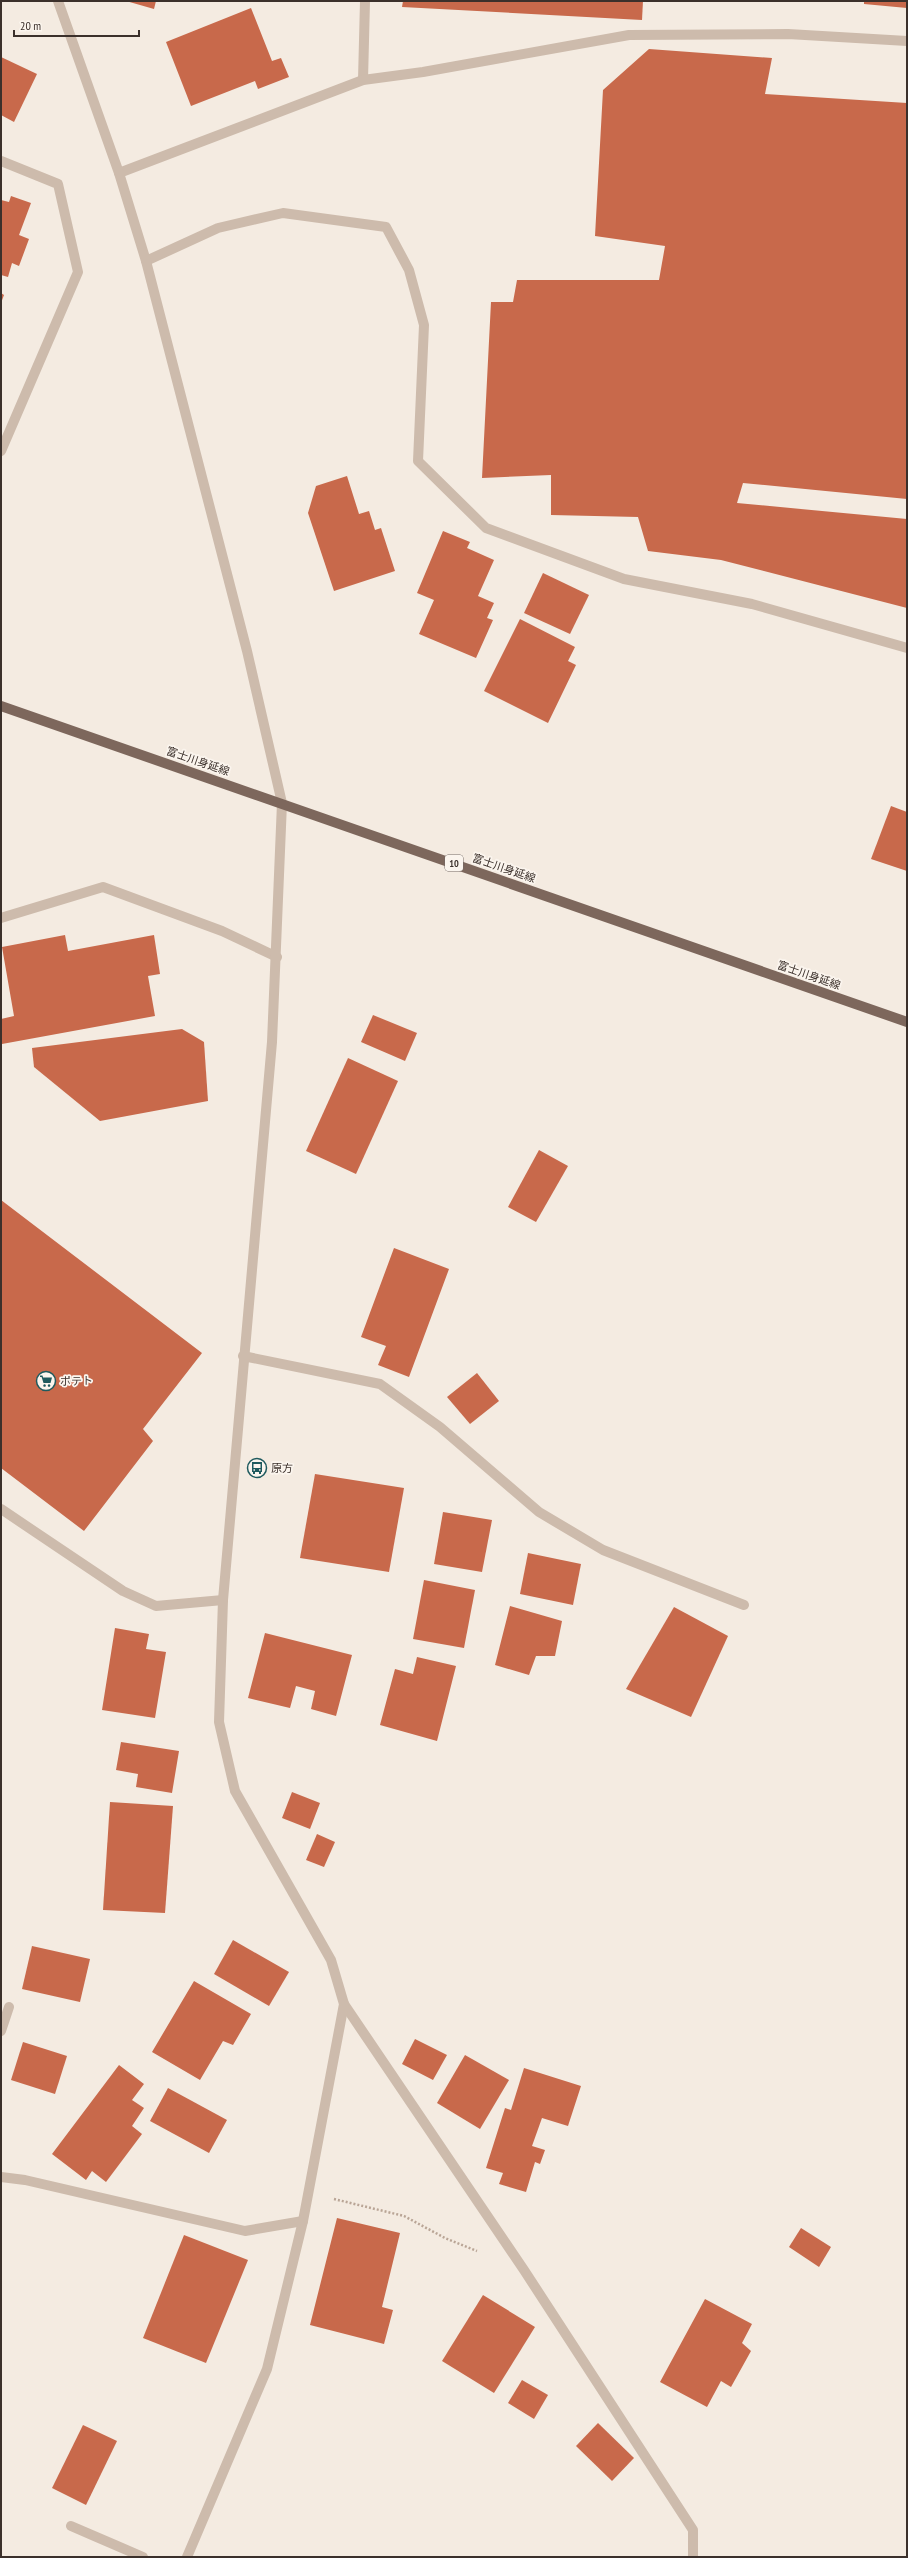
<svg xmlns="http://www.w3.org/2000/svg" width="908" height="2558" viewBox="0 0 908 2558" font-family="'PT Sans Narrow','Noto Sans JP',sans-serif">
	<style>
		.building { fill: #c8694b }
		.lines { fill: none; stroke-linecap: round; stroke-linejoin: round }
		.path { stroke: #b9a596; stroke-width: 2.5; stroke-dasharray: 2 2; stroke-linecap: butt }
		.service { stroke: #cdbbac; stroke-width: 10 }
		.minor { stroke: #cdbbac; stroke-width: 10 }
		.tertiary { stroke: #cdbbac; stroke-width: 10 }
		.primary { stroke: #7d675c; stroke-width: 10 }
		.labels { text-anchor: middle; stroke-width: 3.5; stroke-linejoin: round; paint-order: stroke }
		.shield { fill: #fbf5ee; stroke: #756b66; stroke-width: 1 }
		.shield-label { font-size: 10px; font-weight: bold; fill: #3b302b }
		.street-label { font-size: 11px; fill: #3b302b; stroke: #fbf5ee }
		.poi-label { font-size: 11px; fill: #3b302b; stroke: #fbf5ee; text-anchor: start }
	</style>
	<rect width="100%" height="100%" fill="#f4ebe1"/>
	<g class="building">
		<polygon points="126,1 156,1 154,9"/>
		<polygon points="403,1 643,1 642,20 402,7"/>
		<polygon points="864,1 907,1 907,8 864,4"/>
		<polygon points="251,8 272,61 281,58 289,77 258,89 255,81 191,106 166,42"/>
		<polygon points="649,49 772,58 765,94 907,103 907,499 743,483 737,503 907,519 907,608 721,560 648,551 638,517 551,515 551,475 482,478 491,302 513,302 517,280 659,280 665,246 595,236 603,90"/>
		<polygon points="1,57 37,74 14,122 1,115"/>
		<polygon points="11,196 31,203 19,235 29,239 19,266 12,263 8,277 1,275 1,200 9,202"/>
		<polygon points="1,293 4,295 1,303"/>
		<polygon points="347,476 359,514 369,511 375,530 381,528 395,571 334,591 308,513 316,486"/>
		<polygon points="443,531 470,542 467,548 494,560 478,596 494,603 487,618 493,620 476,658 419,634 434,600 417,593"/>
		<polygon points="543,573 589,595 570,634 524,613"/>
		<polygon points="520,619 575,647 568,661 576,665 548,723 484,691"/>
		<polygon points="891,806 907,812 907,871 871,859"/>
		<polygon points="65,935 68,951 154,935 160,974 148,976 155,1016 2,1044 1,1019 14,1016 2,947"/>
		<polygon points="373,1015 417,1033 405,1061 361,1042"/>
		<polygon points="182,1029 204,1042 208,1101 100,1121 34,1067 32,1048"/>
		<polygon points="348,1058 398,1081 356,1174 306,1151"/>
		<polygon points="539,1150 568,1166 536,1222 508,1207"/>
		<polygon points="1,1200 202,1353 143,1429 153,1441 84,1531 1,1468"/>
		<polygon points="394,1248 449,1269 409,1377 378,1365 386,1346 361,1337"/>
		<polygon points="477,1373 499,1401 470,1424 447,1397"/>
		<polygon points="315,1474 404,1488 389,1572 300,1558"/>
		<polygon points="443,1512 492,1520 482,1572 434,1564"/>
		<polygon points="528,1553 581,1564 573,1605 520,1594"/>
		<polygon points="424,1580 475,1590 464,1648 413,1639"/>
		<polygon points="510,1606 562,1621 555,1656 536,1656 529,1675 495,1665"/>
		<polygon points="674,1607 728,1636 691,1717 626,1689"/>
		<polygon points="115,1628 149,1634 146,1649 166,1652 155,1718 102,1710"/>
		<polygon points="265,1633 352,1655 336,1716 311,1709 315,1691 296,1686 290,1708 248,1698"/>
		<polygon points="417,1657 456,1666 437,1741 380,1725 395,1669 413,1674"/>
		<polygon points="121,1742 179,1751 172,1793 136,1787 138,1774 116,1770"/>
		<polygon points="292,1792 320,1803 310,1829 282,1818"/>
		<polygon points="110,1802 173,1806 165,1913 103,1910"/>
		<polygon points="317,1834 335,1842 324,1867 306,1860"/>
		<polygon points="233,1940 289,1972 269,2006 214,1974"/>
		<polygon points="32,1946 90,1959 80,2002 22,1989"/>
		<polygon points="194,1981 251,2014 233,2045 223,2041 200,2080 152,2052"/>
		<polygon points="415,2039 447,2055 433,2080 402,2064"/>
		<polygon points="23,2042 67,2056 55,2094 11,2080"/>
		<polygon points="465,2055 509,2080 480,2129 437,2103"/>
		<polygon points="119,2065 144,2084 132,2100 144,2108 132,2126 142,2134 106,2182 92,2171 86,2180 52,2154"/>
		<polygon points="524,2068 581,2086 568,2126 542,2118 532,2146 545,2150 540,2164 535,2162 526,2192 499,2184 503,2173 486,2168 505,2108 511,2110"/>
		<polygon points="168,2088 227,2120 209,2153 150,2121"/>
		<polygon points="337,2218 400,2233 382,2307 393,2310 384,2344 310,2325"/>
		<polygon points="801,2228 831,2247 819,2267 789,2247"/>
		<polygon points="184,2235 248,2260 206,2363 143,2338"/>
		<polygon points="483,2295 535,2327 494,2393 442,2361"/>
		<polygon points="705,2299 752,2324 742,2343 751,2351 731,2387 721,2381 707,2407 660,2382"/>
		<polygon points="522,2380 548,2395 534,2419 508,2403"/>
		<polygon points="598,2423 634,2458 612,2481 576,2446"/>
		<polygon points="83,2425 117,2441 86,2505 52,2488"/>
	</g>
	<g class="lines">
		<polyline class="path" points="334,2199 404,2216 445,2238 477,2251"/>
		<g class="service">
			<polyline points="363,80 365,1"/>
			<polyline points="119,173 363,80 423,72 629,35 788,34 907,41"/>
		</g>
		<g class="minor">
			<polyline points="1,161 58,184 78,272 1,451"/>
			<polyline points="146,261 218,228 283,213 386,227 409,270 424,325 418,461 486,528 624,579 752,604 907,648"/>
			<polyline points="1,918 103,887 222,931 277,957"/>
			<polyline points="243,1356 380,1384 440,1427 539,1512 603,1550 744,1605"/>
			<polyline points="1,1509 123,1591 156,1606 223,1600"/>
			<polyline points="344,2004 524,2270 693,2530 693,2557"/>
			<polyline points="1,2031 9,2007"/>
			<polyline points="1,2177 25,2180 245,2231 303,2221"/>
			<polyline points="71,2526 143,2557"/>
		</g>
		<polyline class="tertiary" points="58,1 119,173 146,261 247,651 282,803 272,1042 223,1600 219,1722 235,1791 331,1960 344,2004 303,2221 267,2369 187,2557"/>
		<polyline class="primary" points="1,706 907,1022"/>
	</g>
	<defs>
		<g id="supermarket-ring" transform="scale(1)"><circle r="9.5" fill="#fbf5ee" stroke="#1f5a5e" stroke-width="1.5"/><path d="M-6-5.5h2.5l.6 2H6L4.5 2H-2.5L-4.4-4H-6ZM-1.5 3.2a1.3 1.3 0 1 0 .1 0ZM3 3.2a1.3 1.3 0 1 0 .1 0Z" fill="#1f5a5e"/></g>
		<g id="bus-ring" transform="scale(1)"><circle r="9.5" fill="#fbf5ee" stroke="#1f5a5e" stroke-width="1.5"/><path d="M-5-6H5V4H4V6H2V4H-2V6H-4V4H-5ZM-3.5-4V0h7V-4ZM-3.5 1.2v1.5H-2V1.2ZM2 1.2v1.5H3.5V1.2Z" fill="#1f5a5e"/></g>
	</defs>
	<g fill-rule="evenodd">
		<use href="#supermarket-ring" x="46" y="1381"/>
		<use href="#bus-ring" x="257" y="1468"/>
	</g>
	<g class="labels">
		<rect class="shield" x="445" y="855" width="18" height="16" rx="3"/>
		<g class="shield-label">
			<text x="454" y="867">10</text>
		</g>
		<g class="street-label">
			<text transform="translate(198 761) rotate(19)" y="4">富士川身延線</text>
			<text transform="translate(504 868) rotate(19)" y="4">富士川身延線</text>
			<text transform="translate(809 975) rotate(19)" y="4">富士川身延線</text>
		</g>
		<g class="poi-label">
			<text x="60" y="1385">ポテト</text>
			<text x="271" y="1472">原方</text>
		</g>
	</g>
	<rect width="908" height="2558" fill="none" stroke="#3b302b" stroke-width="4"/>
	<path d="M14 30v6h125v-6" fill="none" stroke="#3b302b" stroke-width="2"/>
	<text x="20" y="30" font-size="12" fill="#3b302b" stroke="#fbf5ee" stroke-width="3" paint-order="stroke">20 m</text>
</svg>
